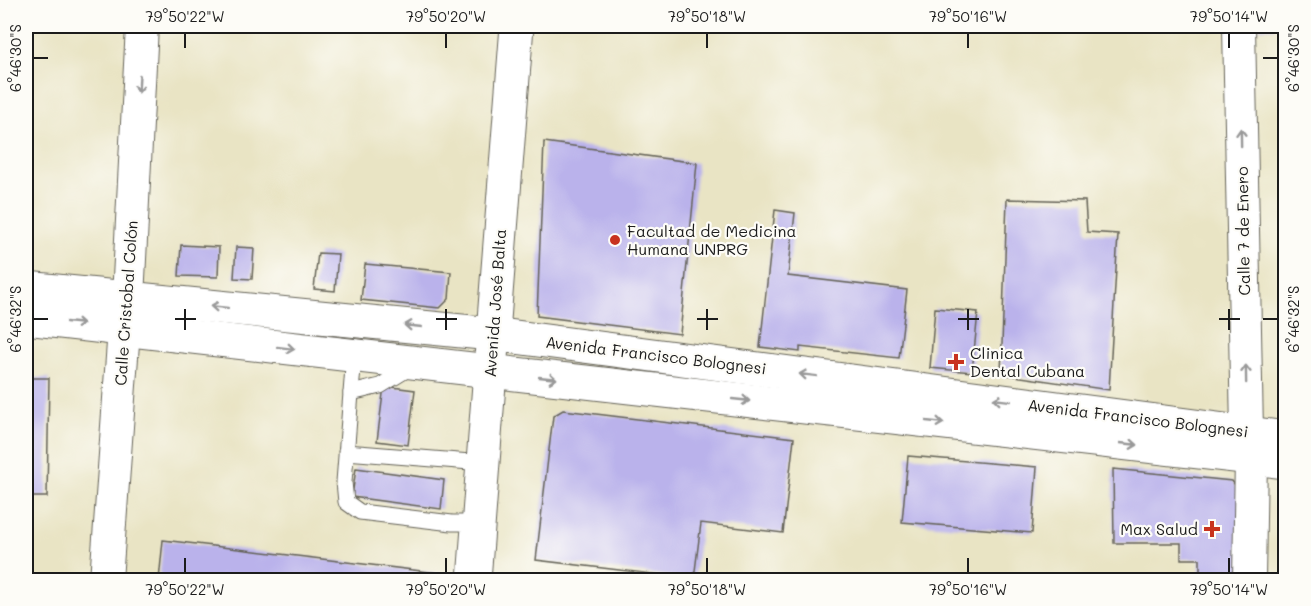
<svg xmlns="http://www.w3.org/2000/svg" width="1311" height="606" viewBox="0 0 1311 606" font-family="Mali,sans-serif">
	<style>
		.building { fill: #bab2eb }
		.lines { fill: none; stroke-linecap: round; stroke-linejoin: round }
		.service-casing { stroke: #646257; stroke-width: 17 }
		.minor-casing { stroke: #646257; stroke-width: 34 }
		.tertiary-casing { stroke: #646257; stroke-width: 35 }
		.secondary-casing { stroke: #646257; stroke-width: 35 }
		.primary-casing { stroke: #646257; stroke-width: 35 }
		.service { stroke: #fff; stroke-width: 15 }
		.minor { stroke: #fff; stroke-width: 32 }
		.tertiary { stroke: #fff; stroke-width: 33 }
		.secondary { stroke: #fff; stroke-width: 33 }
		.primary { stroke: #fff; stroke-width: 33 }
		.oneway { stroke: #999 }
		.ticks { fill: none; stroke: #1c1c1c; stroke-width: 2 }
		.poi-dot { fill: #c8321e; stroke: #fdfcf7; stroke-width: 2 }
		.labels { text-anchor: middle; stroke-width: 4.5; stroke-linejoin: round; paint-order: stroke }
		.poi-label { font-size: 16px; fill: #1c1c1c; stroke: #fdfcf7; text-anchor: start }
		.street-label { font-size: 16px; fill: #1c1c1c; stroke: #fdfcf7 }
		.neatline { fill: none; stroke: #1c1c1c; stroke-width: 2 }
		.ticks-label { font-size: 15px; text-anchor: middle; fill: #1c1c1c }
	</style>
	<rect width="100%" height="100%" fill="#fdfcf7"/>
	<filter id="ink" filterUnits="userSpaceOnUse"><feTurbulence type="fractalNoise" baseFrequency=".0167" numOctaves="2"/><feDisplacementMap in="SourceGraphic" scale="12" xChannelSelector="R" yChannelSelector="G"/><feConvolveMatrix kernelMatrix="1 2 1 2 8 2 1 2 1" color-interpolation-filters="sRGB"/></filter>
	<filter id="wash" filterUnits="userSpaceOnUse"><feTurbulence type="fractalNoise" baseFrequency=".008" numOctaves="4" result="noise"/><feDisplacementMap in="SourceGraphic" scale="24" xChannelSelector="R" yChannelSelector="G"/><feGaussianBlur stdDeviation="1.35" result="paint"/><feColorMatrix in="noise" values="0 0 0 0 0 0 0 0 0 0 0 0 0 0 0 0 0 1.4 0 .05"/><feComposite in="paint" operator="in"/></filter>
	<g filter="url(#wash)">
		<rect width="100%" height="100%" fill="#e9e4c4"/>
		<g id="blocks">
			<g class="building">
				<rect x="1253" y="26" width="22" height="2"/>
				<polygon points="544,142 697,163 680,334 537,316"/>
				<polygon points="1007,199 1085,201 1087,232 1118,234 1109,390 1001,374"/>
				<polygon points="775,210 795,213 788,276 907,290 899,358 800,347 800,352 760,347"/>
				<polygon points="181,245 219,247 218,277 179,276"/>
				<polygon points="236,247 254,248 252,279 234,278"/>
				<polygon points="318,253 338,254 335,291 314,289"/>
				<polygon points="365,264 451,272 449,299 440,308 361,300"/>
				<polygon points="935,308 978,312 972,372 930,368"/>
				<polygon points="26,378 49,378 47,497 26,497"/>
				<polygon points="384,386 415,390 408,445 377,441"/>
				<polygon points="563,410 794,438 783,533 701,523 694,579 536,560 553,416"/>
				<polygon points="908,456 1037,467 1032,533 902,522"/>
				<polygon points="356,468 444,480 441,509 352,497"/>
				<polygon points="1113,469 1232,481 1243,496 1243,572 1200,572 1200,559 1181,559 1181,543 1114,543"/>
				<polygon points="163,540 446,574 446,580 159,580"/>
			</g>
		</g>
	</g>
	<g filter="url(#ink)">
		<use href="#blocks" fill-opacity="0" stroke="#646257" stroke-width="1.5"/>
		<g class="lines">
			<g class="service-casing">
				<g id="service">
					<polyline points="354,355 344,482 346,502 360,512 452,523 478,523"/>
					<polyline points="351,393 380,386 411,367"/>
					<polyline points="346,452 483,463"/>
				</g>
			</g>
			<g class="minor-casing">
				<g id="minor">
					<polyline points="1239,26 1247,432 1251,457 1249,580"/>
					<polyline points="106,580 124,329 128,298 142,26"/>
				</g>
			</g>
			<g class="tertiary-casing">
				<polyline id="tertiary" points="474,580 490,371"/>
			</g>
			<g class="secondary-casing">
				<polyline id="secondary" points="490,371 517,26"/>
			</g>
			<g class="primary-casing">
				<g id="primary">
					<polyline points="26,288 492,334 1286,438"/>
					<polyline points="26,318 1286,462"/>
				</g>
			</g>
			<use href="#service" class="service"/>
			<use href="#minor" class="minor"/>
			<use href="#tertiary" class="tertiary"/>
			<use href="#secondary" class="secondary"/>
			<use href="#primary" class="primary"/>
		</g>
		<defs><path id="oneway-shaft" d="M-6 0H5M1.5-3L5.5 0L1.5 3" fill="none" stroke-width="1.6" stroke-linecap="round" stroke-linejoin="round" transform="scale(1.5)"/></defs>
		<g class="oneway">
			<use href="#oneway-shaft" transform="translate(139 84) rotate(93)"/>
			<use href="#oneway-shaft" transform="translate(1241 137) rotate(-91)"/>
			<use href="#oneway-shaft" transform="translate(219 307) rotate(-174)"/>
			<use href="#oneway-shaft" transform="translate(75 323) rotate(6)"/>
			<use href="#oneway-shaft" transform="translate(413 326) rotate(-174)"/>
			<use href="#oneway-shaft" transform="translate(286 348) rotate(7)"/>
			<use href="#oneway-shaft" transform="translate(1246 374) rotate(-91)"/>
			<use href="#oneway-shaft" transform="translate(808 375) rotate(-173)"/>
			<use href="#oneway-shaft" transform="translate(548 378) rotate(6)"/>
			<use href="#oneway-shaft" transform="translate(741 400) rotate(6)"/>
			<use href="#oneway-shaft" transform="translate(1002 400) rotate(-173)"/>
			<use href="#oneway-shaft" transform="translate(935 422) rotate(6)"/>
			<use href="#oneway-shaft" transform="translate(1129 444) rotate(6)"/>
		</g>
	</g>
	<path class="ticks" d="M185,33V48M446,33V48M707,33V48M968,33V48M1229,33V48M33,58H48M1263,58H1278M185,309V330M446,309V330M707,309V330M968,309V330M1229,309V330M33,319H48M175,319H196M436,319H457M697,319H718M958,319H979M1219,319H1240M1263,319H1278M185,558V573M446,558V573M707,558V573M968,558V573M1229,558V573"/>
	<g class="poi-dot">
		<circle cx="615" cy="240" r="6"/>
		<path d="M953 353h6v6h6v6h-6v6h-6v-6h-6v-6h6z"/>
		<path d="M1209 520h6v6h6v6h-6v6h-6v-6h-6v-6h6z"/>
	</g>
	<g class="labels">
		<g class="poi-label">
			<text x="627" y="237">Facultad de Medicina<tspan x="627" dy="18">Humana UNPRG</tspan></text>
			<text x="970" y="359">Clinica<tspan x="970" dy="18">Dental Cubana</tspan></text>
			<text x="1198" y="535" text-anchor="end">Max Salud</text>
		</g>
		<g class="street-label">
			<text transform="translate(1243 231) rotate(-91)" y="6">Calle 7 de Enero</text>
			<text transform="translate(126 303) rotate(-86)" y="6">Calle Cristobal Colón</text>
			<text transform="translate(495 303) rotate(-86)" y="6">Avenida José Balta</text>
			<text transform="translate(656 355) rotate(7)" y="6">Avenida Francisco Bolognesi</text>
			<text transform="translate(1138 418) rotate(7)" y="6">Avenida Francisco Bolognesi</text>
		</g>
	</g>
	<rect width="1311" height="606" fill="none" stroke="#fdfcf7" stroke-width="66"/>
	<rect x="33" y="33" width="1245" height="540" class="neatline"/>
	<g class="ticks-label">
		<text x="185" y="22">79°50'22"W</text>
		<text x="446" y="22">79°50'20"W</text>
		<text x="707" y="22">79°50'18"W</text>
		<text x="968" y="22">79°50'16"W</text>
		<text x="1229" y="22">79°50'14"W</text>
		<text transform="translate(16 58) rotate(-90)" y="5">6°46'30"S</text>
		<text transform="translate(1294 58) rotate(-90)" y="5">6°46'30"S</text>
		<text transform="translate(16 319) rotate(-90)" y="5">6°46'32"S</text>
		<text transform="translate(1294 319) rotate(-90)" y="5">6°46'32"S</text>
		<text x="185" y="595">79°50'22"W</text>
		<text x="446" y="595">79°50'20"W</text>
		<text x="707" y="595">79°50'18"W</text>
		<text x="968" y="595">79°50'16"W</text>
		<text x="1229" y="595">79°50'14"W</text>
	</g>
</svg>
